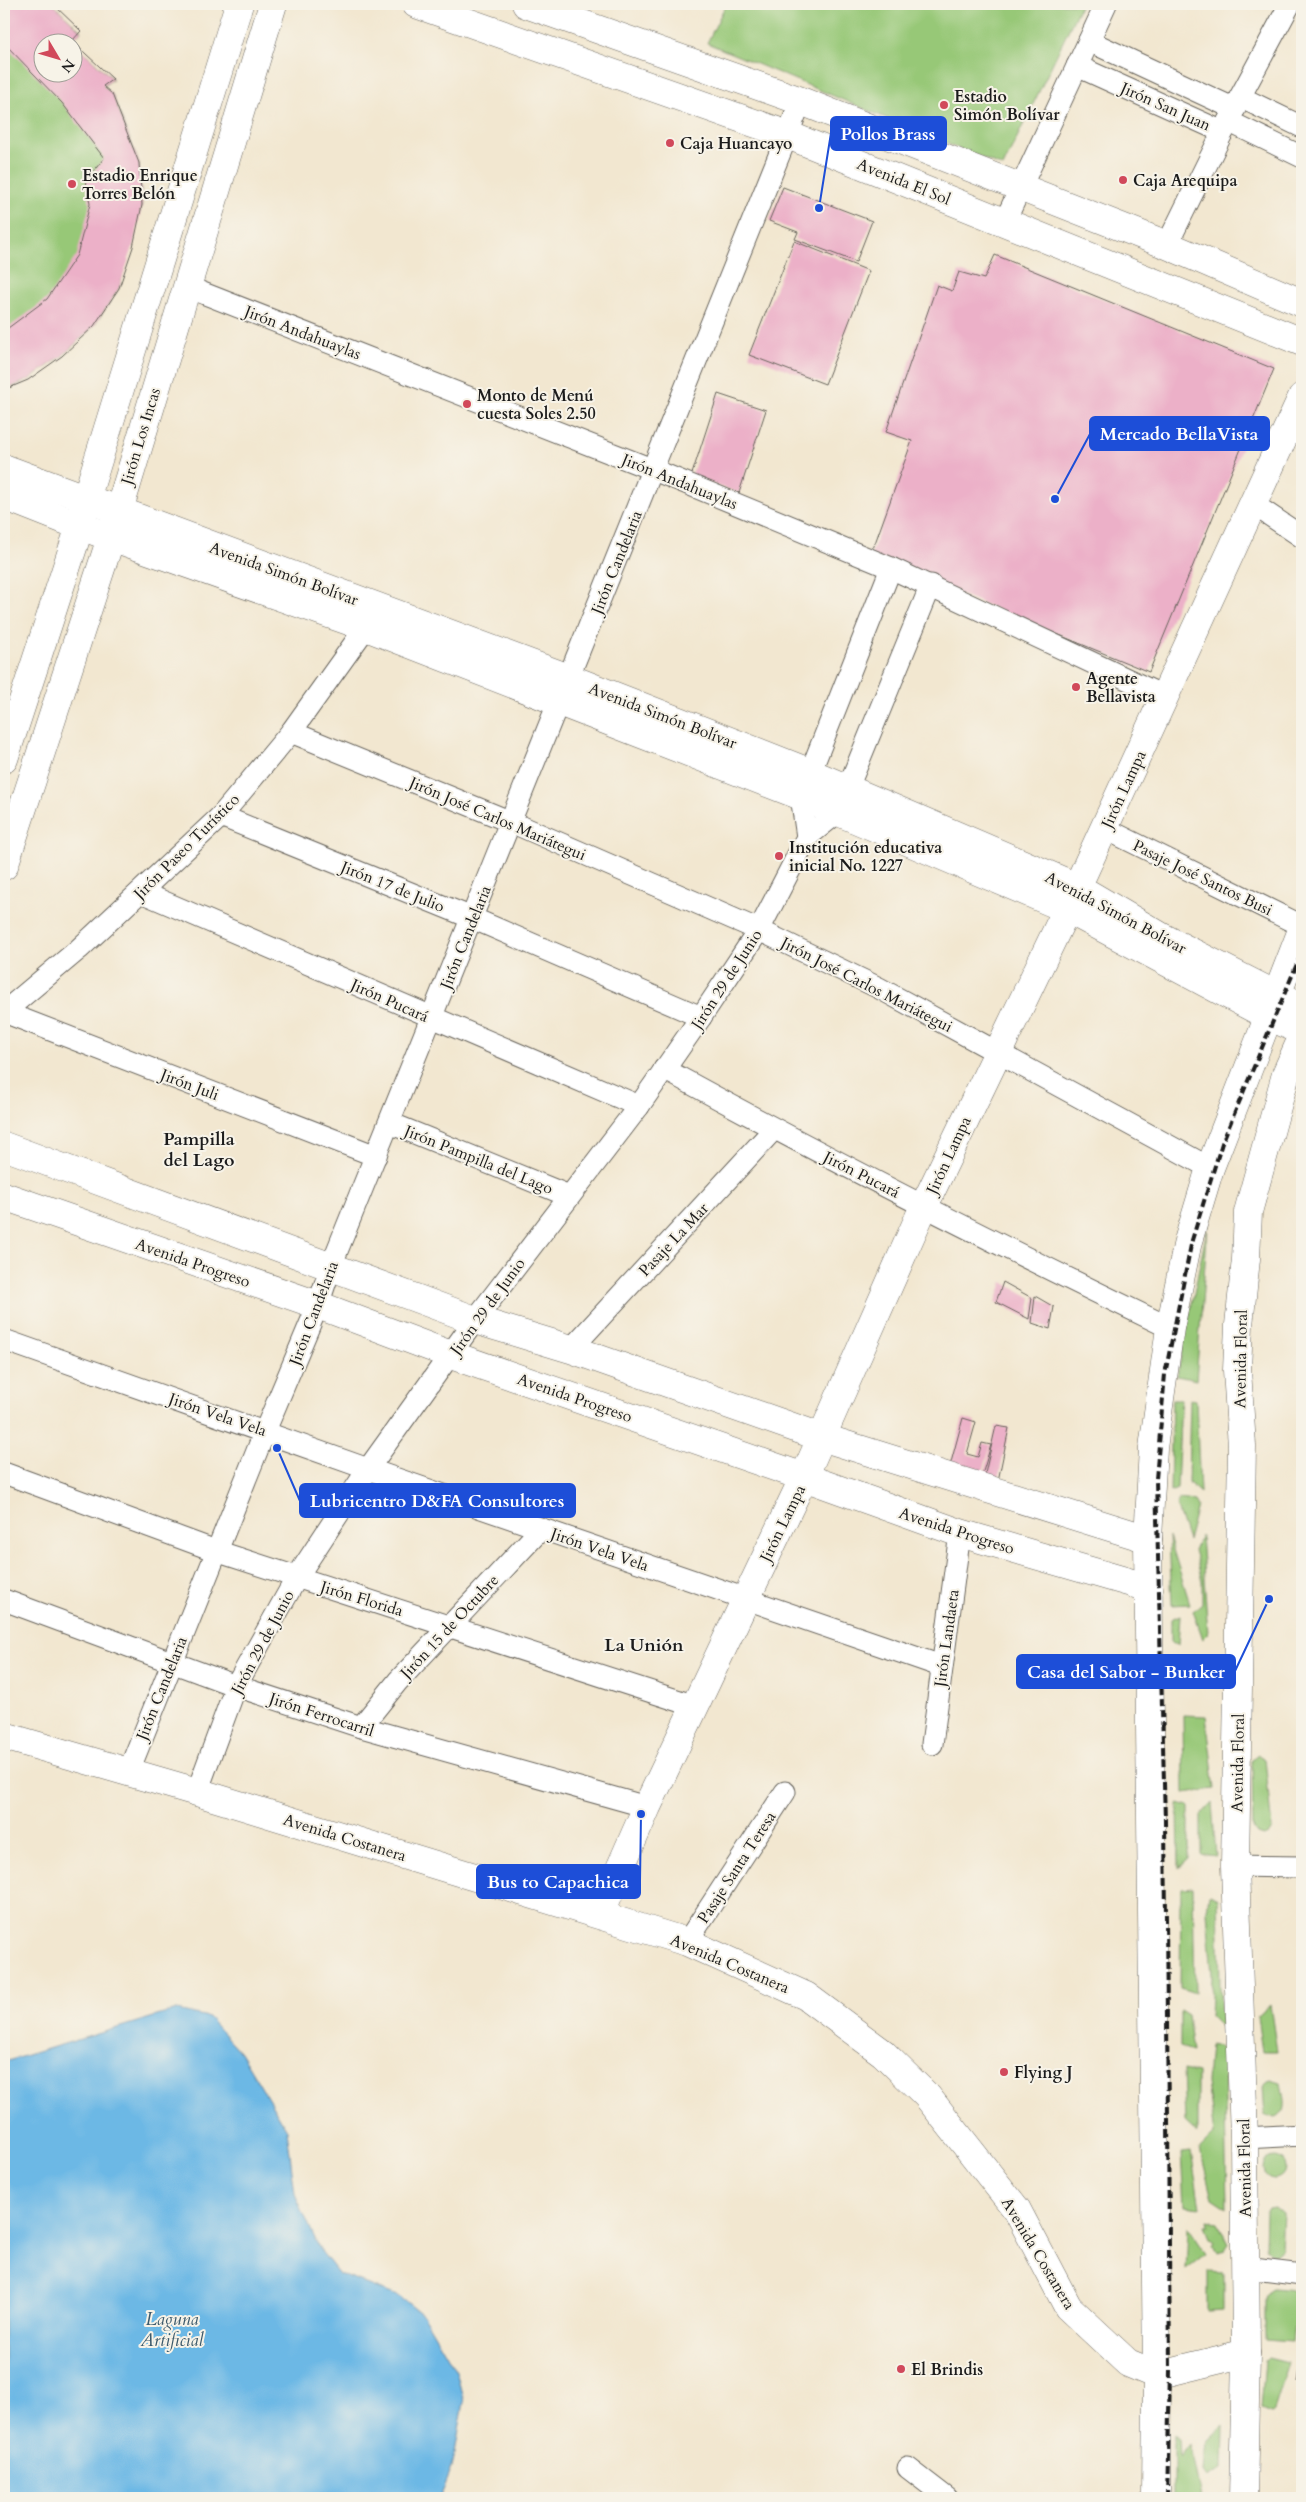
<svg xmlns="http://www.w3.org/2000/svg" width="1306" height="2502" viewBox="0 0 1306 2502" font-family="Cardo,serif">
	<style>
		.green { fill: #97c877; stroke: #5a724a; fill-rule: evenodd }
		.water { fill: #6cb8e5; stroke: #446a80 }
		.building { fill: #ecb0c8; fill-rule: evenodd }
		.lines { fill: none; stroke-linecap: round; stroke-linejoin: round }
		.street-casing { stroke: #67635b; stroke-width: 23 }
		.secondary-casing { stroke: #67635b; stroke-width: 29 }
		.street { stroke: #fff; stroke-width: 21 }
		.secondary { stroke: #fff; stroke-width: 28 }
		.rail { stroke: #1c1c1c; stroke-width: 4; stroke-dasharray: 8 4; stroke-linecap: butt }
		.poi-dot { fill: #d1495b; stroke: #f7f3e8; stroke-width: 2 }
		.labels { text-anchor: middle; stroke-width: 4; stroke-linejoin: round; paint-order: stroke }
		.poi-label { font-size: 16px; font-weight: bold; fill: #1c1c1c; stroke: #f7f3e8; text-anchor: start }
		.street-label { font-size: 16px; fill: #1c1c1c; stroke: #f7f3e8 }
		.neighbourhood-label { font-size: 18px; font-weight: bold; fill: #1c1c1c; stroke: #f7f3e8 }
		.water-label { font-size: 18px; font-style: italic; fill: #3c5a6c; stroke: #f7f3e8 }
		.leader { fill: none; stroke: #1d4ed8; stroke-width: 2 }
		.callout-dot { fill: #1d4ed8; stroke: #f7f3e8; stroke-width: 2 }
		.callout { fill: #1d4ed8; stroke: #1d4ed8; stroke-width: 2 }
		.callout-label { font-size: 18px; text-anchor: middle; font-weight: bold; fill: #fff }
	</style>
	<rect width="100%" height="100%" fill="#f7f3e8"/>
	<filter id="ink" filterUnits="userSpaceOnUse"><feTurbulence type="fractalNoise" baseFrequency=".02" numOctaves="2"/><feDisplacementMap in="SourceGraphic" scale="10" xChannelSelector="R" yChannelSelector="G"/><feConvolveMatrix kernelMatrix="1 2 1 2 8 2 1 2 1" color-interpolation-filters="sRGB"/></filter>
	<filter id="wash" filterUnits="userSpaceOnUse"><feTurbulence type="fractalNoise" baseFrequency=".0096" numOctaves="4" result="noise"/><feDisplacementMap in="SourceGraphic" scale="20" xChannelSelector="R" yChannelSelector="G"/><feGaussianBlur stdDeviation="1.12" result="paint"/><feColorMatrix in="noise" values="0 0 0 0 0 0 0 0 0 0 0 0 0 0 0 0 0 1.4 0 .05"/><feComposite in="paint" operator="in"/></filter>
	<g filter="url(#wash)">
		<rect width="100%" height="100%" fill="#f2e7d0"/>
		<g class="green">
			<path d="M4,4H53L81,31L72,41L113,79L103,86L112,94L139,163L142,205L119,288L94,326L62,356L28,380L4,390ZM42,42H72V72H42Z"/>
			<polygon points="726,4 1081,4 1003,167 707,43"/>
			<polygon points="1208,1225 1196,1380 1177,1376"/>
			<polygon points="1172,1399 1181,1399 1177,1489 1170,1492"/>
			<polygon points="1190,1399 1196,1400 1200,1493 1188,1482"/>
			<polygon points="1179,1499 1194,1501 1197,1506 1188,1541 1176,1505"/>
			<polygon points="1201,1535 1208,1634 1203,1639 1193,1611 1202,1603 1202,1581 1194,1550"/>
			<polygon points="1169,1537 1190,1604 1172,1605"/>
			<polygon points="1180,1615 1178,1645 1171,1643 1171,1619"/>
			<polygon points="1183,1715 1206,1716 1215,1789 1184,1793"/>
			<polygon points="1258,1755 1265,1759 1272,1829 1269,1834 1263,1836 1257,1834 1253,1828 1252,1760"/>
			<polygon points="1212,1803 1216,1856 1201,1854 1201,1815"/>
			<polygon points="1178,1804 1189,1807 1189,1859 1179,1868"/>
			<polygon points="1193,1887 1195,1993 1180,1988 1181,1888"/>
			<polygon points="1209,1894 1218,1898 1221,2027 1210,2016 1212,1975 1207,1911"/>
			<polygon points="1270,2005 1277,2052 1262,2052 1257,2017"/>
			<polygon points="1180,2011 1188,2016 1193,2051 1180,2047"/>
			<polygon points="1210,2044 1218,2046 1224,2052 1227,2208 1212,2198 1200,2149 1214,2135 1207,2082"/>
			<polygon points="1183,2070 1197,2073 1197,2133 1185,2122"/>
			<path d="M1271,2080L1281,2083C1283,2095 1289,2113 1276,2118L1265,2115L1263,2087L1266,2082Z"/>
			<polygon points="1191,2152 1200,2207 1185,2205 1182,2153"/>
			<circle cx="1275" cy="2168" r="11"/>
			<polygon points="1275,2206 1283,2213 1281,2248 1273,2255 1265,2248 1266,2212 1269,2207"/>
			<polygon points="1208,2220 1218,2222 1229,2244 1225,2251 1217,2253 1213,2244 1215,2241 1210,2237 1205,2225 1209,2225"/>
			<polygon points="1188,2227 1206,2254 1186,2270"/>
			<polygon points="1207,2271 1224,2272 1224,2311 1207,2312"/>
			<polygon points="1273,2289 1298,2291 1292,2342 1265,2340 1265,2299 1267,2293"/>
			<polygon points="1268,2358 1288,2363 1273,2410 1271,2412 1261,2408 1265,2361"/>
			<polygon points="1224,2426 1223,2468 1208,2476 1204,2470 1207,2442"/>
			<polygon points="1174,2436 1179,2440 1180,2457 1190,2444 1201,2498 1174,2498"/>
		</g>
		<polygon class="water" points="177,2010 208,2017 240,2052 287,2130 295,2194 320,2250 339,2274 400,2297 423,2315 456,2371 464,2402 452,2468 440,2498 4,2498 4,2062"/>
		<g id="blocks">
			<g class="building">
				<path d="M4,4H53L81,31L72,41L113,79L103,86L112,94L139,163L142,205L133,247L119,288L94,326L62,356L28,380L4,390V331L47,299L77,255L90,204L86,181L104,158L62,103L4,43ZM42,42H72V72H42Z"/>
				<polygon points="783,187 872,221 856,262 795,239 798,232 769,221"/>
				<polygon points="794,241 869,271 825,384 749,355"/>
				<polygon points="995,255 1274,369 1149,672 870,557 912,441 886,432 937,285 952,291 959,272 984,279"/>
				<polygon points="718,394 766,410 739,493 691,477"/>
				<polygon points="1003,1282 1032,1298 1029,1319 996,1302"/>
				<polygon points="1035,1296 1054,1307 1050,1329 1032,1323"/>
				<polygon points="963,1418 976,1422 967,1454 978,1457 982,1443 991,1445 982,1475 950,1466"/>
				<polygon points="996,1426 1009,1428 998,1481 984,1478"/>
				<polygon points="1301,2362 1302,2362 1302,2382 1298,2382"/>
			</g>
		</g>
	</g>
	<g filter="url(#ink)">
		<use href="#blocks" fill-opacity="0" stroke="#67635b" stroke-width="1"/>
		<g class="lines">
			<g class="street-casing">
				<g id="street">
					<polyline points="1089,41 1235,109"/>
					<polyline points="1077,66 1223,132"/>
					<polyline points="1240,97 1302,127"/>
					<polyline points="1228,121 1302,157"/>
					<polyline points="1005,221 1106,4"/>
					<polyline points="1167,245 1240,97 1290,4"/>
					<polyline points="185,286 654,470 891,568 1165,697"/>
					<polyline points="1253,504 1302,537"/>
					<polyline points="291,732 511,822 759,930 879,988 1210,1168"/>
					<polyline points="221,816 472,918 701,1017"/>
					<polyline points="1104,828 1302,926"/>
					<polyline points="807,837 801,796 891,568"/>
					<polyline points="141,892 639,1106"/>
					<polyline points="4,1012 79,949 221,816 291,732 374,616"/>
					<polyline points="4,1012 376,1156"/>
					<path d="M664,1069C830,1160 1000,1246 1170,1328"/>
					<polyline points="390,1123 569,1196"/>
					<polyline points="4,1340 368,1469 941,1666"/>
					<polyline points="571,1349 774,1129"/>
					<polyline points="4,1473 216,1551 695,1706"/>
					<polyline points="4,1600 236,1686 361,1727 647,1807"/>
					<polyline points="361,1727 398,1681 541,1529"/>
					<polyline points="932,1744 960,1533"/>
					<polyline points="128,1773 265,1431 318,1305 331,1266 801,101"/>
					<polyline points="197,1792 236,1686 297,1577 368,1469 475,1320 639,1106 701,1017 759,930 807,837 838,812 931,585"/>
					<polyline points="1235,1866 1302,1867"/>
					<polyline points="687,1942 785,1792"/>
					<polyline points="1244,2138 1302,2135"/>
					<polyline points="1246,2268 1302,2275"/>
					<polyline points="908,2468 947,2498"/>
				</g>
			</g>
			<g class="secondary-casing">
				<g id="secondary">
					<polyline points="416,4 788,135 1302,342"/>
					<polyline points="526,4 801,101 1167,245 1302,303"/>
					<polyline points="4,468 569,678 811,773 1077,887 1162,937 1276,995 1302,1006"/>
					<polyline points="4,496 80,526 366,627 801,796 1067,909 1268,1016 1302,1031"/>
					<polyline points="4,759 80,526 86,499 239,4"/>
					<polyline points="4,866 107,550 273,4"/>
					<polyline points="4,1146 475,1320 571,1349 821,1437 1148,1539"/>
					<polyline points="4,1196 318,1305 451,1355 804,1477 960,1533 1149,1588"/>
					<polyline points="4,1736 197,1792 687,1942 806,1996 883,2053 927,2096 1017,2210 1068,2307 1128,2363 1157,2375 1246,2353"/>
					<polyline points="600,1914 647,1807 804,1477 924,1206 1067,909 1302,397"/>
					<polyline points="1156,2498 1157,2375 1148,1539 1153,1448 1170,1328 1188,1241 1210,1168 1302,930"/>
					<polyline points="1243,2498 1246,2353 1244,2138 1235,1866 1242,1446 1237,1370 1239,1325 1246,1259 1248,1212 1286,1074 1302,1038"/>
				</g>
			</g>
			<use href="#street" class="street"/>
			<use href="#secondary" class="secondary"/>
			<polyline class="rail" points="1167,2498 1170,2371 1168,2118 1165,1821 1156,1479 1165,1374 1192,1240 1222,1143 1302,952"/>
		</g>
	</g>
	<g class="poi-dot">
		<circle cx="944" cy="105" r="5"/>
		<circle cx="670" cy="143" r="5"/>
		<circle cx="1123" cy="180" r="5"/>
		<circle cx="72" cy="184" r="5"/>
		<circle cx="467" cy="404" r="5"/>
		<circle cx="1076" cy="687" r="5"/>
		<circle cx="779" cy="856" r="5"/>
		<circle cx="1004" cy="2072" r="5"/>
		<circle cx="901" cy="2369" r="5"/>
	</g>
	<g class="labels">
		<g class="poi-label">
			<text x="954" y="102">Estadio<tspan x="954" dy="18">Simón Bolívar</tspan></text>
			<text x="680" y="149">Caja Huancayo</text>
			<text x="82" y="181">Estadio Enrique<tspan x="82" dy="18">Torres Belón</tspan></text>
			<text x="1133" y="186">Caja Arequipa</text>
			<text x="477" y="401">Monto de Menú<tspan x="477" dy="18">cuesta Soles 2.50</tspan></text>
			<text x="1086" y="684">Agente<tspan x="1086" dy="18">Bellavista</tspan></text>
			<text x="789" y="853">Institución educativa<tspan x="789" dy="18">inicial No. 1227</tspan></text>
			<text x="1014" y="2078">Flying J</text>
			<text x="911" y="2375">El Brindis</text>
		</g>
		<g class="street-label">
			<text transform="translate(1166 106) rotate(24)" y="6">Jirón San Juan</text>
			<text transform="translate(904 181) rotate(22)" y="6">Avenida El Sol</text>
			<text transform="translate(303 332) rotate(21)" y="6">Jirón Andahuaylas</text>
			<text transform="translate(140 436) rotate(-73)" y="6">Jirón Los Incas</text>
			<text transform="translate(680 481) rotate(22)" y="6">Jirón Andahuaylas</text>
			<text transform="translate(616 562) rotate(-68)" y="6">Jirón Candelaria</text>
			<text transform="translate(284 573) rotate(20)" y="6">Avenida Simón Bolívar</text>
			<text transform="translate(663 715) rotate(21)" y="6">Avenida Simón Bolívar</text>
			<text transform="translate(1123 789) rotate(-65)" y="6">Jirón Lampa</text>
			<text transform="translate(498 818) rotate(23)" y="6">Jirón José Carlos Mariátegui</text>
			<text transform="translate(186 846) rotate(-45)" y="6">Jirón Paseo Turístico</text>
			<text transform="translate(1203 877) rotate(26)" y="6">Pasaje José Santos Busi</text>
			<text transform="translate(393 886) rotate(22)" y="6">Jirón 17 de Julio</text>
			<text transform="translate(1116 912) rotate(28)" y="6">Avenida Simón Bolívar</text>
			<text transform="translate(465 937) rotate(-68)" y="6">Jirón Candelaria</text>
			<text transform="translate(726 979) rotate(-57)" y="6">Jirón 29 de Junio</text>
			<text transform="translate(867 984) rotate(27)" y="6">Jirón José Carlos Mariátegui</text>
			<text transform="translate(390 1000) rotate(24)" y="6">Jirón Pucará</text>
			<text transform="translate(190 1084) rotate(21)" y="6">Jirón Juli</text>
			<text transform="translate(948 1155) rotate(-65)" y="6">Jirón Lampa</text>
			<text transform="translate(479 1159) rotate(22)" y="6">Jirón Pampilla del Lago</text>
			<text transform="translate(862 1174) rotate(27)" y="6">Jirón Pucará</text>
			<text transform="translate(673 1239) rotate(-47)" y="6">Pasaje La Mar</text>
			<text transform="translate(193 1262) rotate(19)" y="6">Avenida Progreso</text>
			<text transform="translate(487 1306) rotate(-54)" y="6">Jirón 29 de Junio</text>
			<text transform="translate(313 1313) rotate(-69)" y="6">Jirón Candelaria</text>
			<text transform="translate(1240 1359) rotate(-89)" y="6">Avenida Floral</text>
			<text transform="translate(575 1397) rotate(19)" y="6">Avenida Progreso</text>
			<text transform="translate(218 1414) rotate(19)" y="6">Jirón Vela Vela</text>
			<text transform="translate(782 1523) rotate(-64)" y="6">Jirón Lampa</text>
			<text transform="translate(957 1530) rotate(18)" y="6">Avenida Progreso</text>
			<text transform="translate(600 1549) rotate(19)" y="6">Jirón Vela Vela</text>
			<text transform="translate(362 1598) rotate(17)" y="6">Jirón Florida</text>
			<text transform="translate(449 1626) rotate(-47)" y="6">Jirón 15 de Octubre</text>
			<text transform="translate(946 1638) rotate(-82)" y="6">Jirón Landaeta</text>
			<text transform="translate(262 1642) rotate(-62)" y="6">Jirón 29 de Junio</text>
			<text transform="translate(161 1688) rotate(-68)" y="6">Jirón Candelaria</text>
			<text transform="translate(322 1714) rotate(18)" y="6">Jirón Ferrocarril</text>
			<text transform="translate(1237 1763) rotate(-89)" y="6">Avenida Floral</text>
			<text transform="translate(345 1837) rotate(17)" y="6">Avenida Costanera</text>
			<text transform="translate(736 1867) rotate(-57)" y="6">Pasaje Santa Teresa</text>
			<text transform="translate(730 1963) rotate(23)" y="6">Avenida Costanera</text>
			<text transform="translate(1244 2168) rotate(-91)" y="6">Avenida Floral</text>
			<text transform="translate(1039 2253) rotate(59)" y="6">Avenida Costanera</text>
		</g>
		<g class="neighbourhood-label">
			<text x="199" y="1145">Pampilla<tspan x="199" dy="21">del Lago</tspan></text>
			<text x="644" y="1651">La Unión</text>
		</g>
		<g class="water-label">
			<text x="172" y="2325">Laguna<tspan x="172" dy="21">Artificial</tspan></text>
		</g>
	</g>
	<path class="leader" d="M819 208L831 133M1055 499L1090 434M277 1448L300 1501M1269 1599L1235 1671M641 1814L640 1881"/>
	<g class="callout-dot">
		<circle cx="819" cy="208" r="5"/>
		<circle cx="1055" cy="499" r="5"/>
		<circle cx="277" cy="1448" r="5"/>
		<circle cx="1269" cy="1599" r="5"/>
		<circle cx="641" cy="1814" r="5"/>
	</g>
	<g class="callout">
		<rect x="831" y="117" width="115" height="33" rx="5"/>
		<rect x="1090" y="417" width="179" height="33" rx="5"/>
		<rect x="300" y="1484" width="275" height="33" rx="5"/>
		<rect x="1017" y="1655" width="218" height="33" rx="5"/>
		<rect x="477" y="1865" width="163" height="33" rx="5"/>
	</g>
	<g class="callout-label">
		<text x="888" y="140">Pollos Brass</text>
		<text x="1179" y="440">Mercado BellaVista</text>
		<text x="437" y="1507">Lubricentro D&amp;FA Consultores</text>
		<text x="1126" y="1678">Casa del Sabor - Bunker</text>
		<text x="558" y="1888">Bus to Capachica</text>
	</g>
	<rect width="1306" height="2502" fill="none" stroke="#f7f3e8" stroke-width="20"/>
	<g transform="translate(58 58) rotate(128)"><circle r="24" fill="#f7f3e8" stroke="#9f9d96"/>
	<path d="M0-4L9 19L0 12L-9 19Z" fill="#d1495b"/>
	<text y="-8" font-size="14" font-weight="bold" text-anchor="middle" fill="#1c1c1c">N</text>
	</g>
</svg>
